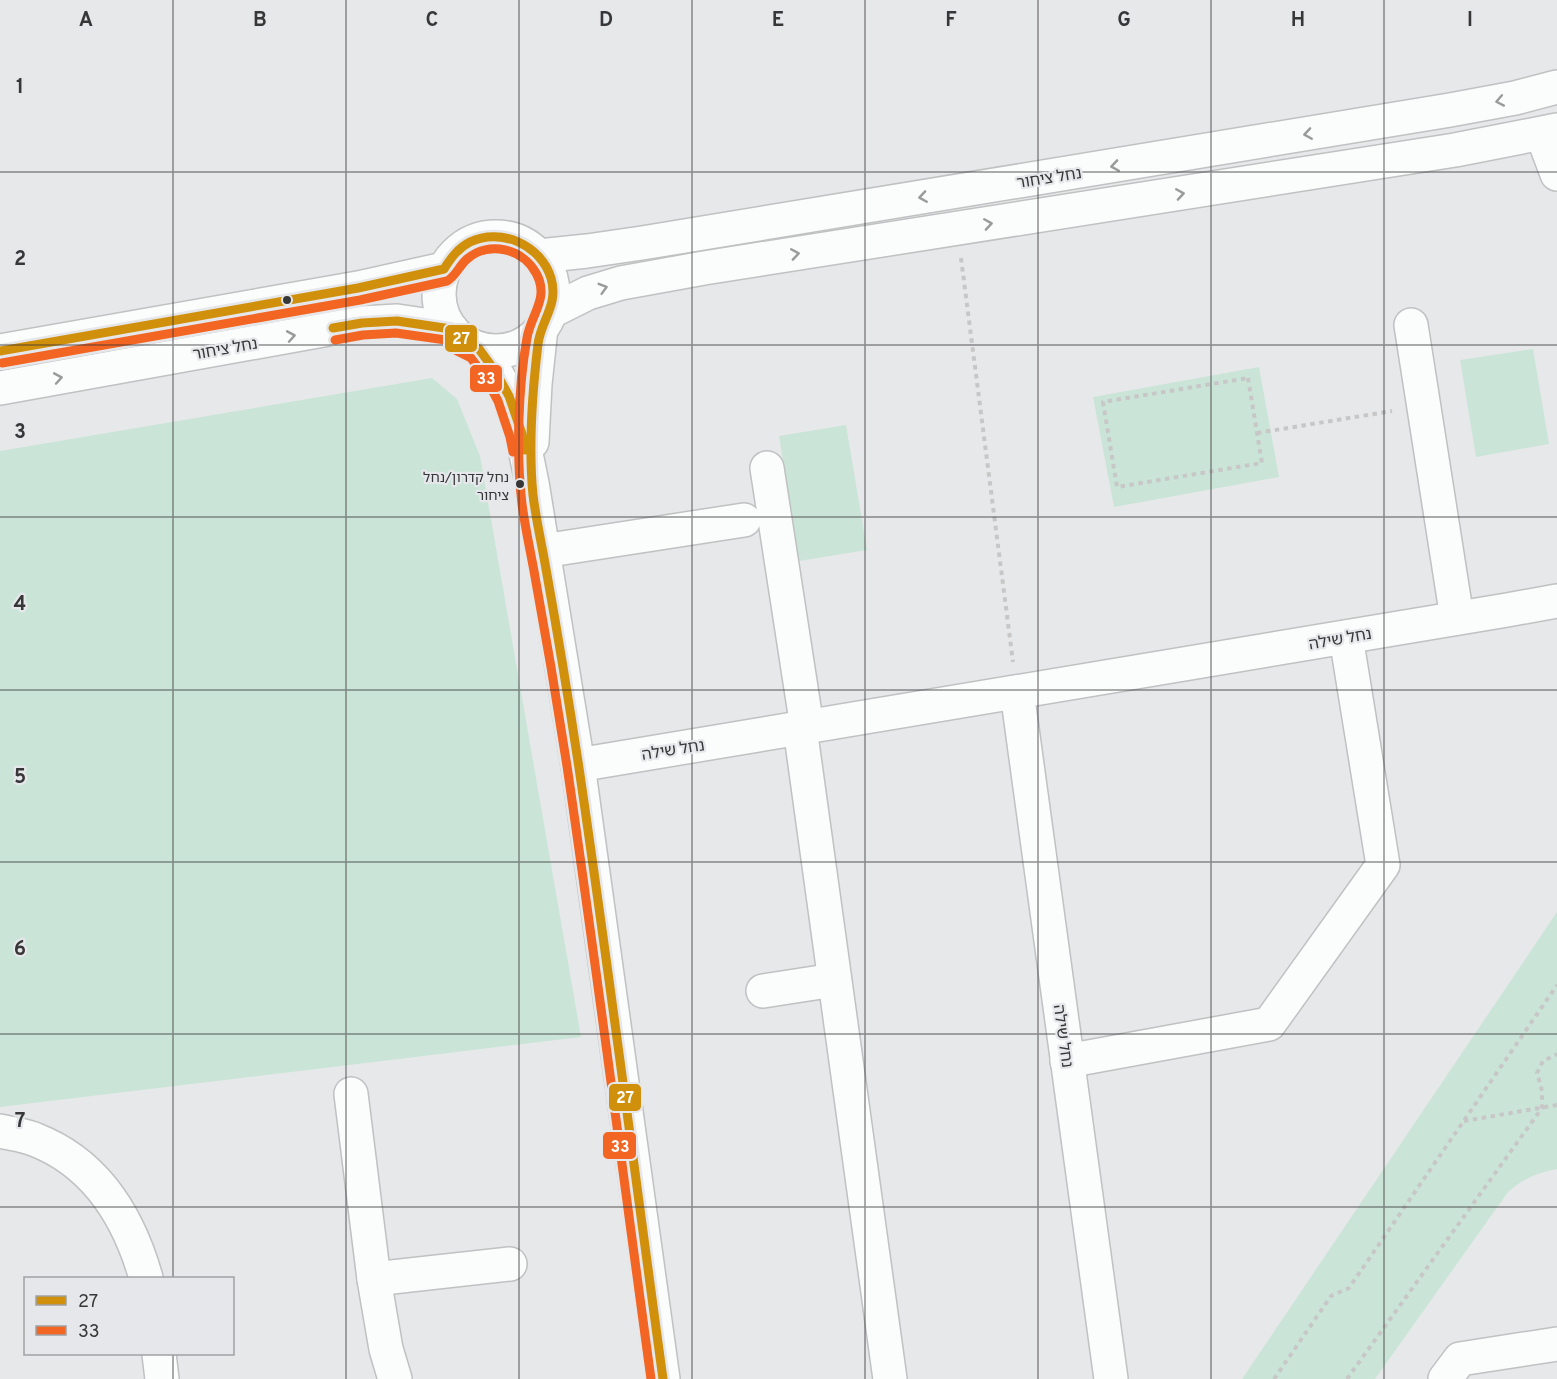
<svg xmlns="http://www.w3.org/2000/svg" width="1557" height="1379" viewBox="0 0 1557 1379" font-family="Overpass,'Noto Sans Hebrew',sans-serif">
	<style>
		.green { fill: #cae5d8 }
		.lines { fill: none; stroke-linecap: round; stroke-linejoin: round }
		.minor-casing { stroke: #c0c1c2; stroke-width: 36 }
		.path { stroke: #c7c7c7; stroke-width: 4; stroke-dasharray: 4.5 4.5; stroke-linecap: butt }
		.minor { stroke: #fbfcfc; stroke-width: 33 }
		.bus-1-casing { stroke: #e6e7ea; stroke-width: 14 }
		.bus-2-casing { stroke: #e6e7ea; stroke-width: 14 }
		.bus-1 { stroke: #d1900b; stroke-width: 9 }
		.bus-2 { stroke: #f26522; stroke-width: 9 }
		.oneway { stroke: #999a9a }
		.grid { fill: none; stroke: #373738; stroke-width: 1.5; stroke-opacity: 0.55 }
		.bus-dot { fill: #373738; stroke: #e6e7ea; stroke-width: 2 }
		.labels { text-anchor: middle; stroke-width: 4.5; stroke-linejoin: round; paint-order: stroke }
		.bus-label { font-size: 14px; fill: #373738; stroke: #e6e7ea; text-anchor: end }
		.street-label { font-size: 16px; fill: #373738; stroke: #e6e7ea }
		.grid-label { font-size: 20px; text-anchor: middle; font-weight: bold; fill: #373738; stroke: #e6e7ea; stroke-width: 4.5; stroke-linejoin: round; paint-order: stroke }
		.line-badge { stroke: #e6e7ea; stroke-width: 2 }
		.badge-label { font-size: 16px; text-anchor: middle; font-weight: bold; fill: #fff }
	</style>
	<rect width="100%" height="100%" fill="#e7e8e9"/>
	<g class="green">
		<polygon points="1533,349 1549,444 1476,457 1460,360"/>
		<polygon points="1259,367 1279,477 1114,507 1093,397"/>
		<polygon points="432,378 457,399 480,456 581,1037 0,1107 0,451"/>
		<polygon points="846,425 867,550 799,561 779,436"/>
		<path d="M1557,912V1169C1537,1173 1524,1178 1508,1192L1375,1379H1242Z"/>
	</g>
	<g class="lines">
		<g class="minor-casing">
			<g id="minor">
				<polyline points="1542,134 1557,174"/>
				<circle cx="496" cy="294" r="57"/>
				<polyline points="539,256 587,251 642,243 1450,110 1515,98 1557,87"/>
				<polyline points="550,312 588,293 621,283 704,268 1455,150 1557,130"/>
				<polyline points="1411,325 1457,618"/>
				<polyline points="479,349 495,371 509,396 522,434 532,483 578,765 663,1379"/>
				<polyline points="0,351 358,288 444,269"/>
				<polyline points="0,388 362,323 397,321 451,329"/>
				<polyline points="532,442 535,384 541,328"/>
				<polyline points="767,468 807,727"/>
				<polyline points="543,551 744,520"/>
				<polyline points="1017,692 1111,1379"/>
				<polyline points="800,728 890,1379"/>
				<polyline points="578,765 1507,610 1557,601"/>
				<polyline points="763,991 834,980"/>
				<polyline points="1067,1061 1269,1024 1383,865 1346,637"/>
				<polyline points="351,1094 374,1279 386,1349 395,1379"/>
				<path d="M0,1131C12,1134 25,1135 36,1140C97,1164 129,1218 146,1278"/>
				<polyline points="374,1279 510,1264"/>
				<polyline points="159,1354 162,1379"/>
				<polyline points="1445,1379 1460,1359 1557,1344"/>
			</g>
		</g>
		<g class="path">
			<polyline points="961,258 1013,662"/>
			<polygon points="1248,378 1262,463 1117,487 1103,402"/>
			<polyline points="1257,433 1392,411"/>
			<polyline points="1464,1121 1557,1105"/>
			<polyline points="1274,1379 1331,1296 1349,1288 1557,985"/>
			<polyline points="1347,1379 1542,1108 1542,1091 1537,1073 1543,1061 1557,1054"/>
		</g>
		<use href="#minor" class="minor"/>
		<g class="bus-1-casing">
			<g id="bus-1">
				<polyline points="333,328 362,323 397,321 451,329 464,341 479,349 495,371 509,396 522,434 525,450"/>
				<path d="M0,351L358,288L444,269C451,258 458,248 470,242C501,227 541,245 551,278C559,305 541,320 538,344C532,394 528,445 533,495C536,520 542,545 546,569C558,635 569,702 579,768C609,971 635,1175 663,1379"/>
			</g>
		</g>
		<g class="bus-2-casing">
			<g id="bus-2">
				<polyline points="335,340 363,335 396,333 446,340 457,351 471,358 485,377 498,401 510,437 513,452"/>
				<path d="M2,363L360,300L447,281C456,276 459,266 467,259C489,240 523,249 536,273C550,298 531,314 527,338C518,388 516,454 522,504C525,527 530,549 534,571C546,636 557,701 567,766C597,970 623,1175 651,1379"/>
			</g>
		</g>
		<use href="#bus-1" class="bus-1"/>
		<use href="#bus-2" class="bus-2"/>
	</g>
	<defs><path id="oneway-chevron" d="M-2-3.5L2.5 0L-2 3.5" fill="none" stroke-width="1.6" stroke-linecap="round" stroke-linejoin="round" transform="scale(1.5)"/></defs>
	<g class="oneway">
		<use href="#oneway-chevron" transform="translate(1500 101) rotate(169)"/>
		<use href="#oneway-chevron" transform="translate(1308 134) rotate(171)"/>
		<use href="#oneway-chevron" transform="translate(1115 166) rotate(171)"/>
		<use href="#oneway-chevron" transform="translate(1180 194) rotate(-9)"/>
		<use href="#oneway-chevron" transform="translate(923 197) rotate(171)"/>
		<use href="#oneway-chevron" transform="translate(988 224) rotate(-9)"/>
		<use href="#oneway-chevron" transform="translate(795 254) rotate(-9)"/>
		<use href="#oneway-chevron" transform="translate(603 288) rotate(-16)"/>
		<use href="#oneway-chevron" transform="translate(291 336) rotate(-10)"/>
		<use href="#oneway-chevron" transform="translate(58 378) rotate(-10)"/>
	</g>
	<path class="grid" d="M173,0V1278M346,0V1379M519,0V1379M692,0V1379M865,0V1379M1038,0V1379M1211,0V1379M1384,0V1379M0,172H1557M0,345H1557M0,517H1557M0,690H1557M0,862H1557M0,1034H1557M0,1207H1557M173,1354V1379"/>
	<g class="bus-dot">
		<circle cx="287" cy="300" r="5"/>
		<circle cx="520" cy="484" r="5"/>
	</g>
	<g class="labels">
		<g class="bus-label">
			<text x="509" y="482">נחל קדרון/נחל<tspan x="509" dy="18">ציחור</tspan></text>
		</g>
		<g class="street-label">
			<text transform="translate(1049 177) rotate(-9)" y="6">נחל ציחור</text>
			<text transform="translate(225 348) rotate(-10)" y="6">נחל ציחור</text>
			<text transform="translate(1340 638) rotate(-10)" y="6">נחל שילה</text>
			<text transform="translate(673 749) rotate(-9)" y="6">נחל שילה</text>
			<text transform="translate(1064 1036) rotate(82)" y="6">נחל שילה</text>
		</g>
	</g>
	<g class="grid-label">
		<text x="86" y="26">A</text>
		<text x="260" y="26">B</text>
		<text x="432" y="26">C</text>
		<text x="606" y="26">D</text>
		<text x="778" y="26">E</text>
		<text x="951" y="26">F</text>
		<text x="1124" y="26">G</text>
		<text x="1298" y="26">H</text>
		<text x="1470" y="26">I</text>
		<text x="20" y="93">1</text>
		<text x="20" y="265">2</text>
		<text x="20" y="438">3</text>
		<text x="20" y="610">4</text>
		<text x="20" y="783">5</text>
		<text x="20" y="955">6</text>
		<text x="20" y="1127">7</text>
	</g>
	<g class="line-badge">
		<rect x="444" y="324" width="34" height="29" rx="6" fill="#d1900b"/>
		<rect x="469" y="364" width="34" height="29" rx="6" fill="#f26522"/>
		<rect x="608" y="1083" width="34" height="29" rx="6" fill="#d1900b"/>
		<rect x="602" y="1131" width="35" height="29" rx="6" fill="#f26522"/>
	</g>
	<g class="badge-label">
		<text x="461" y="344">27</text>
		<text x="486" y="384">33</text>
		<text x="625" y="1103">27</text>
		<text x="620" y="1152">33</text>
	</g>
	<rect x="24" y="1277" width="210" height="78" fill="#e6e7ea" stroke="#a0a1a3" stroke-width="1.5"/>
	<rect x="36" y="1296" width="30" height="9" fill="#d1900b" stroke="#a0a1a3" stroke-width="1.5"/>
	<text x="78" y="1307" font-size="18" fill="#373738">27</text>
	<rect x="36" y="1326" width="30" height="9" fill="#f26522" stroke="#a0a1a3" stroke-width="1.5"/>
	<text x="78" y="1337" font-size="18" fill="#373738">33</text>
</svg>
